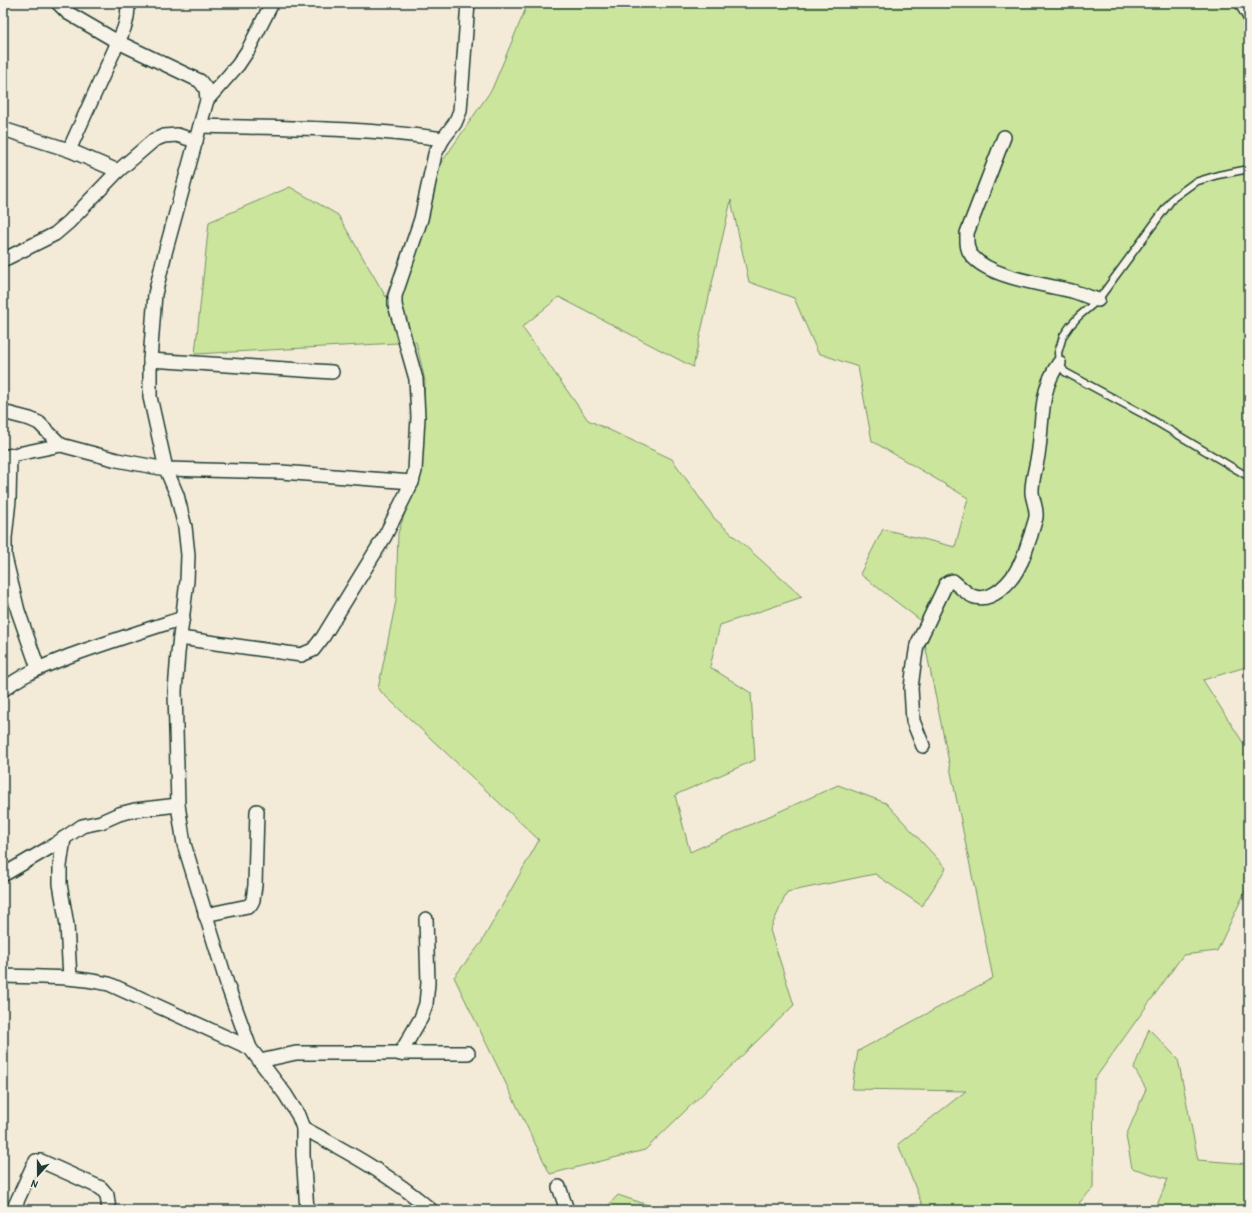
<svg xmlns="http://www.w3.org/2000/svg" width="1252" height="1213" viewBox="0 0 1252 1213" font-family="'Patrick Hand',sans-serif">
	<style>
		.green { fill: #cbe59c; stroke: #759168 }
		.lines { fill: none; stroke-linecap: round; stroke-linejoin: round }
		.lane-casing { stroke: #1f3d34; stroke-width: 9 }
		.street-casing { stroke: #1f3d34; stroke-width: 16 }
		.lane { stroke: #f7f3e8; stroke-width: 6 }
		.street { stroke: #f7f3e8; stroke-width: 13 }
	</style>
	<rect width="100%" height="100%" fill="#f4ead8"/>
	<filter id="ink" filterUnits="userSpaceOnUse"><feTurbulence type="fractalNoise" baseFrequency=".025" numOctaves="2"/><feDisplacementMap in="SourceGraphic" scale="8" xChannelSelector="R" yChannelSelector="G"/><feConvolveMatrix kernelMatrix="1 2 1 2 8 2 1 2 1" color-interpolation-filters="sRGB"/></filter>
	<g filter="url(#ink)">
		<g class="green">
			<polygon points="528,3 1249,3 1249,666 1203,680 1249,752 1249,883 1217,951 1183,955 1094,1080 1093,1188 1079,1203 1092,1210 921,1210 923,1207 898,1144 966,1091 852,1089 858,1051 993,978 920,620 860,574 883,529 955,547 968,498 872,441 858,367 818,353 794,298 749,282 731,200 693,367 559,297 522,327 588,420 672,459 714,518 802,597 720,625 710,667 751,693 755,760 675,795 690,852 838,785 886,803 946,868 922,906 875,874 787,892 770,930 794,1005 645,1150 550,1174 454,977 481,943 539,840 378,689 396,601 398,533 418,476 425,381 416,342 195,354 209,222 290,187 338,215 386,297 416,212 444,159 492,89"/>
			<polygon points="1149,1029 1178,1059 1198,1160 1249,1164 1249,1210 1155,1210 1168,1179 1132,1168 1126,1136 1146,1089 1134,1068"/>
			<polygon points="618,1195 663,1210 604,1210"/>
		</g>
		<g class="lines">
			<g class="lane-casing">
				<g id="lane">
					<polyline points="1238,3 1249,23"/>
					<polyline points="1249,169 1218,175 1195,182 1173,198 1098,300 1079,316 1070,326 1063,336 1058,353 1059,363 1065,372 1141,413 1249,477"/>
				</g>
			</g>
			<g class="street-casing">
				<g id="street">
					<polyline points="58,3 68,13 118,42 69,150"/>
					<path d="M128,3C128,19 125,28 118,42L200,81L206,89L207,100L165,253L155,294L150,360V397L166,469L177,495L185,527L188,555L187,581L178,653L175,691L178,805L184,844L228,987L250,1048L285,1094L298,1115L303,1128V1155L307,1210"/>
					<polyline points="207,100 238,65 248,50 272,3"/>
					<path d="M200,126C281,128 363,127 443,139"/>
					<polyline points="3,129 69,150 118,171"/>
					<path d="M1004,137L967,233C967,241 966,249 972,256C991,278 1044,284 1072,291C1081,294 1089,297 1098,300"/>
					<polyline points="3,260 55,234 69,222 118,171 154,140 164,136 177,135 196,141"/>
					<polyline points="150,360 332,372"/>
					<polyline points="3,412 30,419 39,423 61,445"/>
					<polyline points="10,456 9,500 5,538 5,557 18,611 38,668"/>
					<polyline points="3,457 61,445 117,460 166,469 281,472 412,482"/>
					<polyline points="180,638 301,655 313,650 323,637 385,536 412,482 415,471 418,417 416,379 395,305 395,296 421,219 435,154 443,139 455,123 460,111 468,3"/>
					<path d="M3,690C24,673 47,665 72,655C108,642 146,630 183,618"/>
					<path d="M923,746L913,721L911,688L914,664L917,645L946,584L949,582L953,581C958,585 969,596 975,597C993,602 1012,581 1019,566C1025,556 1027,545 1031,535C1032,529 1035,523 1036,517C1037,508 1033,502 1032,493C1031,480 1038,462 1039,448C1043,418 1040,389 1059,363"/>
					<polyline points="64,838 60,866 60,884 67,925 70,978"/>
					<polyline points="3,875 54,845 82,826 101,822 119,814 135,810 178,805"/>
					<polyline points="205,915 248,906 251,904 253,900 255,885 257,811"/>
					<path d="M3,976C39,977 74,976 109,984L250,1048"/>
					<polyline points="400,1054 421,1018 426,1004 428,983 426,919"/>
					<polyline points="260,1061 296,1053 468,1053"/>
					<path d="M303,1128C348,1152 392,1176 431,1210"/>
					<polyline points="559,1187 567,1210"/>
					<polyline points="13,1210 33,1166 36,1161 41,1161 101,1188 107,1195 109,1210"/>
				</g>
			</g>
			<use href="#lane" class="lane"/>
			<use href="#street" class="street"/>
		</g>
	</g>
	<rect width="1252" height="1213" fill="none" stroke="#f7f3e8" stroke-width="16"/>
	<rect x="8" y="8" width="1236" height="1197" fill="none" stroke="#1f3d34" stroke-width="1.5" filter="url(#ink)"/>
	<g transform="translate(38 1175) rotate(201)" stroke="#f7f3e8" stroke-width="3" paint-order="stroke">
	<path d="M0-3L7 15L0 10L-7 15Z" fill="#1f3d34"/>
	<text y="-6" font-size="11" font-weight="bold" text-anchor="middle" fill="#1f3d34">N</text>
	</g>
</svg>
